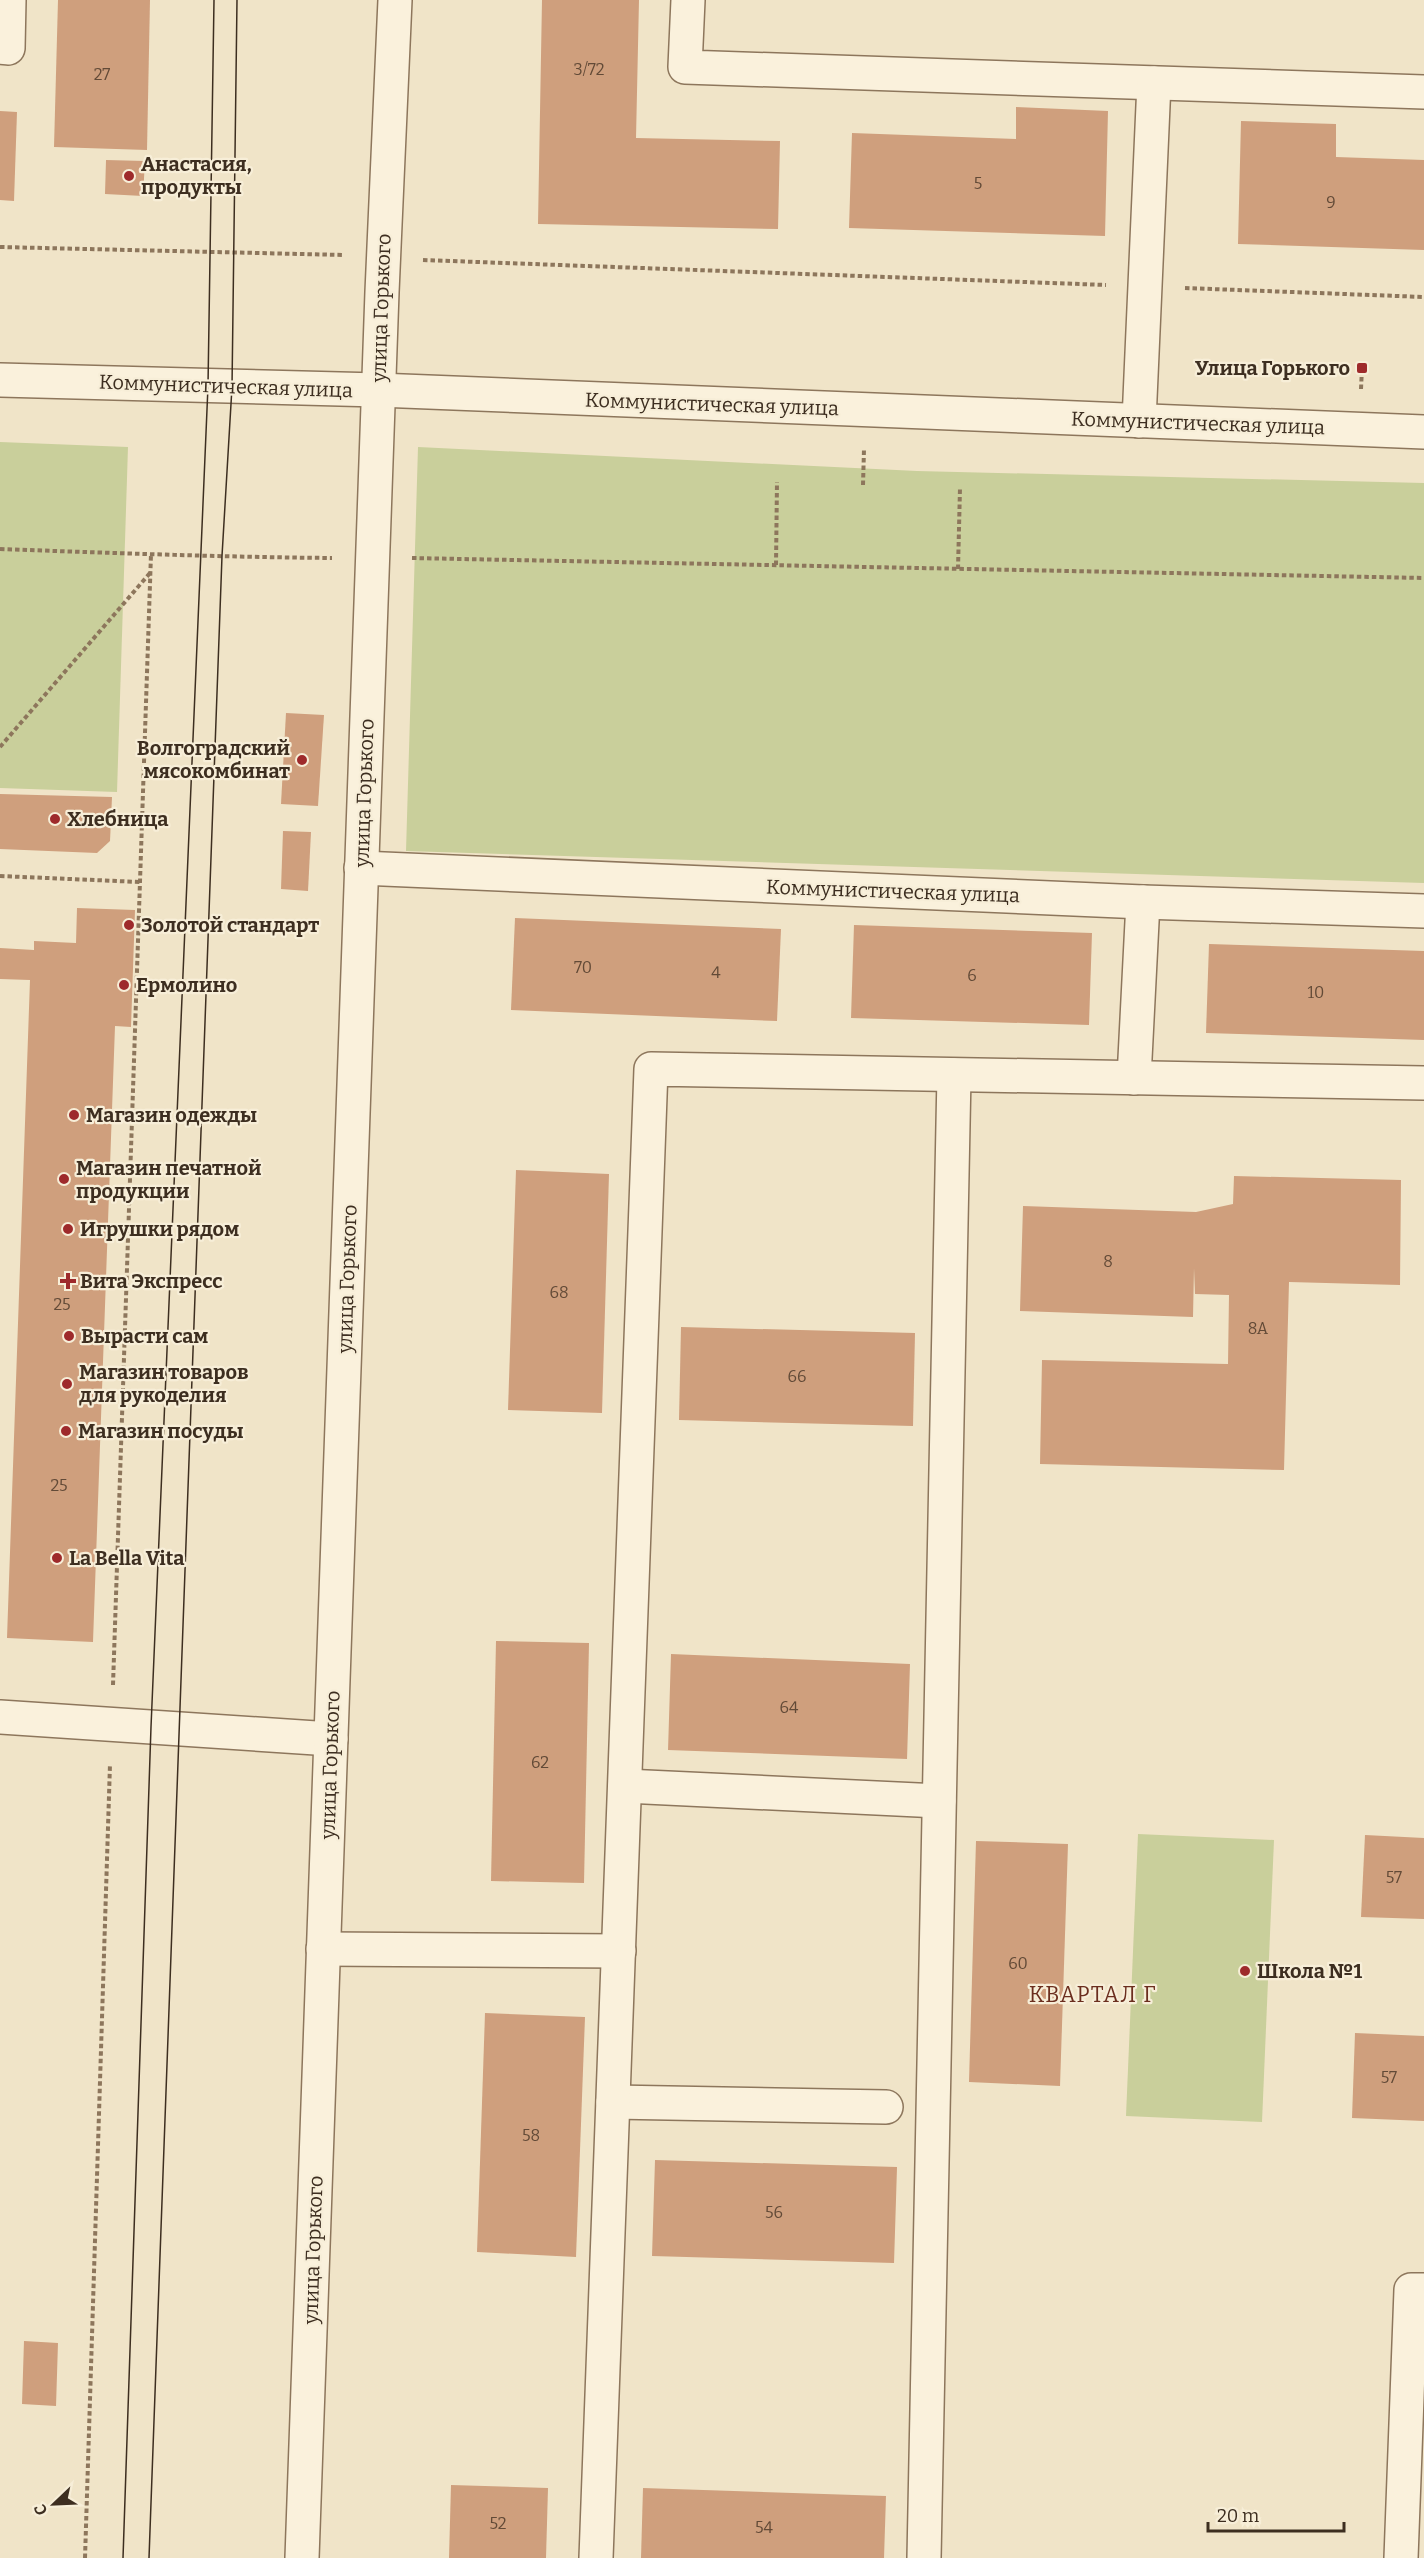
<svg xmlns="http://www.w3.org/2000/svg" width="1424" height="2558" viewBox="0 0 1424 2558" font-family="Bitter,serif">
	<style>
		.green { fill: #c9cf9b }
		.building { fill: #cf9f7d }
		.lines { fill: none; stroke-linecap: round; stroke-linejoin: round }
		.minor-casing { stroke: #8d765c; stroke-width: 36 }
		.path { stroke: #8d765c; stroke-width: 4; stroke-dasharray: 4.5 3; stroke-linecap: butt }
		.minor { stroke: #faf1dc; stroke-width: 33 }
		.tram { stroke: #3d2e20; stroke-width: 1.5 }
		.poi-dot { fill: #9e2a2b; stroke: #f7eed8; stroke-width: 2 }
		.labels { text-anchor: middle; stroke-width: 4.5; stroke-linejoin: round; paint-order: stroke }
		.number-label { font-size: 16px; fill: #624a37 }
		.poi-label { font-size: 20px; font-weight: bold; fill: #3d2e20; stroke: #f7eed8; text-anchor: start }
		.street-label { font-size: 20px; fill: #3d2e20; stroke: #f7eed8 }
		.quarter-label { font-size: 22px; letter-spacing: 1.5px; fill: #6b2e1e; stroke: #f7eed8 }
	</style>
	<rect width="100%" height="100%" fill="#f0e4c8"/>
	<g class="green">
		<polygon points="0,442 128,447 117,792 0,788"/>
		<polygon points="418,447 917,471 1424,483 1424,883 406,851"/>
		<polygon points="1138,1834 1274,1840 1262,2122 1126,2116"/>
	</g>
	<g class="building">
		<polygon points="58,0 150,0 147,150 54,147"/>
		<polygon points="542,0 639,0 636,138 780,141 778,229 538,224"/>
		<polygon points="1016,107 1108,111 1105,236 849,228 852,133 1016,139"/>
		<polygon points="0,111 17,112 14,201 0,200"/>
		<polygon points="1241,121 1336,124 1336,157 1424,160 1424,250 1238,244"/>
		<polygon points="106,160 145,161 143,196 105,194"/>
		<polygon points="286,713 324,715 318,806 281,804"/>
		<polygon points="0,794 112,797 110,841 97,853 0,849"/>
		<polygon points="283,831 311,832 308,891 281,889"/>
		<polygon points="77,908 135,910 131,1027 115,1026 93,1642 7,1638 30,980 0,979 0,948 34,950 34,941 76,943"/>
		<polygon points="515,918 781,929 777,1021 511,1010"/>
		<polygon points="854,925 1092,933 1089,1025 851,1018"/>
		<polygon points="1209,944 1424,951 1424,1040 1206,1033"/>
		<polygon points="516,1170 609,1174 602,1413 508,1410"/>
		<polygon points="1234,1176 1401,1180 1400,1285 1289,1282 1284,1470 1040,1464 1042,1360 1228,1364 1229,1295 1195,1294 1194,1268 1193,1317 1020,1311 1023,1206 1196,1212 1233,1204"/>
		<polygon points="681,1327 915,1333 913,1426 679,1420"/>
		<polygon points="496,1641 589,1643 584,1883 491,1881"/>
		<polygon points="671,1654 910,1664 907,1759 668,1750"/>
		<polygon points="1365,1835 1424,1838 1424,1919 1361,1917"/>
		<polygon points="976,1841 1068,1844 1060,2086 969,2082"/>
		<polygon points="485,2013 585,2017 576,2257 477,2252"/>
		<polygon points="1355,2033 1424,2036 1424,2121 1352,2118"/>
		<polygon points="655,2160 897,2167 894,2263 652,2256"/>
		<polygon points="24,2341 58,2343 56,2406 22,2404"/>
		<polygon points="451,2485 548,2488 546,2558 449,2558"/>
		<polygon points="643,2488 886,2496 884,2558 641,2558"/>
	</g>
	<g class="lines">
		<g class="minor-casing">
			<g id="minor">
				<polyline points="688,0 685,67 1424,92"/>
				<polyline points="0,47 8,48 9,0"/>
				<polyline points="0,380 378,390 1424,432"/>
				<polyline points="1139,421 1154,83"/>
				<polyline points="361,868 1143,902 1424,911"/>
				<polyline points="1134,1078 1143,902"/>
				<polyline points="0,1717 331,1739"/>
				<polyline points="625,1786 939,1801"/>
				<polyline points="323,1949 619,1951"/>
				<polyline points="613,2102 886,2107"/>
				<polyline points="302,2558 382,292 395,0"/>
				<polyline points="596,2558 651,1069 1424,1083"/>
				<polyline points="924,2558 954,1075"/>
				<polyline points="1401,2558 1411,2290 1424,2290"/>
			</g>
		</g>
		<g class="path">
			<polyline points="0,247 344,255"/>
			<polyline points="423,260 1106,285"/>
			<polyline points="1185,288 1424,297"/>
			<polyline points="1361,389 1362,368"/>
			<polyline points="863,485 864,449"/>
			<path d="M0,549C111,553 221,557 332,558"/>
			<polyline points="412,558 1424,578"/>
			<polyline points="776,565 777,482"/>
			<polyline points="958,569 960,488"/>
			<polyline points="0,747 150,573"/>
			<polyline points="0,876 140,882"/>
			<polyline points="113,1685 151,554"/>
			<polyline points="85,2558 110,1764"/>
		</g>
		<use href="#minor" class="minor"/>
		<g class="tram">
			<polyline points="123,2558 151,1727 208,386 214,0"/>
			<polyline points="149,2558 222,556 232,387 237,0"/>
		</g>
	</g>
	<g class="poi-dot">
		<circle cx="129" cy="176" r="6"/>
		<rect x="1356" y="362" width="12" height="12" rx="3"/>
		<circle cx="302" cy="760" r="6"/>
		<circle cx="55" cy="819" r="6"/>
		<circle cx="129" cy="925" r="6"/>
		<circle cx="124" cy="985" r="6"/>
		<circle cx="74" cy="1115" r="6"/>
		<circle cx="64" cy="1179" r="6"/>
		<circle cx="68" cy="1229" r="6"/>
		<path d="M65 1272h6v6h6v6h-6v6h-6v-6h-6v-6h6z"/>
		<circle cx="69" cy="1336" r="6"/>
		<circle cx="67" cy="1384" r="6"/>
		<circle cx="66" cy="1431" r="6"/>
		<circle cx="57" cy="1558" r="6"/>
		<circle cx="1245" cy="1971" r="6"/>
	</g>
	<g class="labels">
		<g class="number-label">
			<text x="589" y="75">3/72</text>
			<text x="102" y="80">27</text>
			<text x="978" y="189">5</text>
			<text x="1331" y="208">9</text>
			<text x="583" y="973">70</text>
			<text x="716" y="978">4</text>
			<text x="972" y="981">6</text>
			<text x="1316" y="998">10</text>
			<text x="1108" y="1267">8</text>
			<text x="559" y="1298">68</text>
			<text x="62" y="1310">25</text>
			<text x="1258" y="1334">8А</text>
			<text x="797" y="1382">66</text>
			<text x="59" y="1491">25</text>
			<text x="789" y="1713">64</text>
			<text x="540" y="1768">62</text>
			<text x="1394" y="1883">57</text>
			<text x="1018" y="1969">60</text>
			<text x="1389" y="2083">57</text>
			<text x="531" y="2141">58</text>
			<text x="774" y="2218">56</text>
			<text x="498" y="2529">52</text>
			<text x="764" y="2533">54</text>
		</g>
		<g class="poi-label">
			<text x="141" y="171">Анастасия,<tspan x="141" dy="23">продукты</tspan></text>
			<text x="1350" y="375" text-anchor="end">Улица Горького</text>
			<text x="290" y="755" text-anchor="end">Волгоградский<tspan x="290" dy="23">мясокомбинат</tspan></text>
			<text x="67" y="826">Хлебница</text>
			<text x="141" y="932">Золотой стандарт</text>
			<text x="136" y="992">Ермолино</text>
			<text x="86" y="1122">Магазин одежды</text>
			<text x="76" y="1175">Магазин печатной<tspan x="76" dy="23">продукции</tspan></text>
			<text x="80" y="1236">Игрушки рядом</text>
			<text x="80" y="1288">Вита Экспресс</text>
			<text x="81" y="1343">Вырасти сам</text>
			<text x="79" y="1379">Магазин товаров<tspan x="79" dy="23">для рукоделия</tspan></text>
			<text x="78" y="1438">Магазин посуды</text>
			<text x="69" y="1565">La Bella Vita</text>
			<text x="1257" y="1978">Школа №1</text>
		</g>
		<g class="street-label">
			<text transform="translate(381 308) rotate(-88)" y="7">улица Горького</text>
			<text transform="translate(226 386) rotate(2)" y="7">Коммунистическая улица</text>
			<text transform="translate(712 404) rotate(2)" y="7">Коммунистическая улица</text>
			<text transform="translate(1198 423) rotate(2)" y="7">Коммунистическая улица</text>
			<text transform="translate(364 793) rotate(-88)" y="7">улица Горького</text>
			<text transform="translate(893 891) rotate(2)" y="7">Коммунистическая улица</text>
			<text transform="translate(347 1279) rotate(-88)" y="7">улица Горького</text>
			<text transform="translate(330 1765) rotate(-88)" y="7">улица Горького</text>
			<text transform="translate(313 2250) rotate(-88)" y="7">улица Горького</text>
		</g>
		<g class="quarter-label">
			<text x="1093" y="2002">КВАРТАЛ Г</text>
		</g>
	</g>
	<g transform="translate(54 2504) rotate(247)" stroke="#f7eed8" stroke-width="4.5" paint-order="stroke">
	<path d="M0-4.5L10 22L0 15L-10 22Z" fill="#3d2e20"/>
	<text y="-9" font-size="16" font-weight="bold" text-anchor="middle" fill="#3d2e20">С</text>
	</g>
	<path d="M1208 2522v9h136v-9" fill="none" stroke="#3d2e20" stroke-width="3"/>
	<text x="1217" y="2522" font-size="18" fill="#3d2e20" stroke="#f7eed8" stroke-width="4.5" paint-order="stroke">20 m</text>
</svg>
